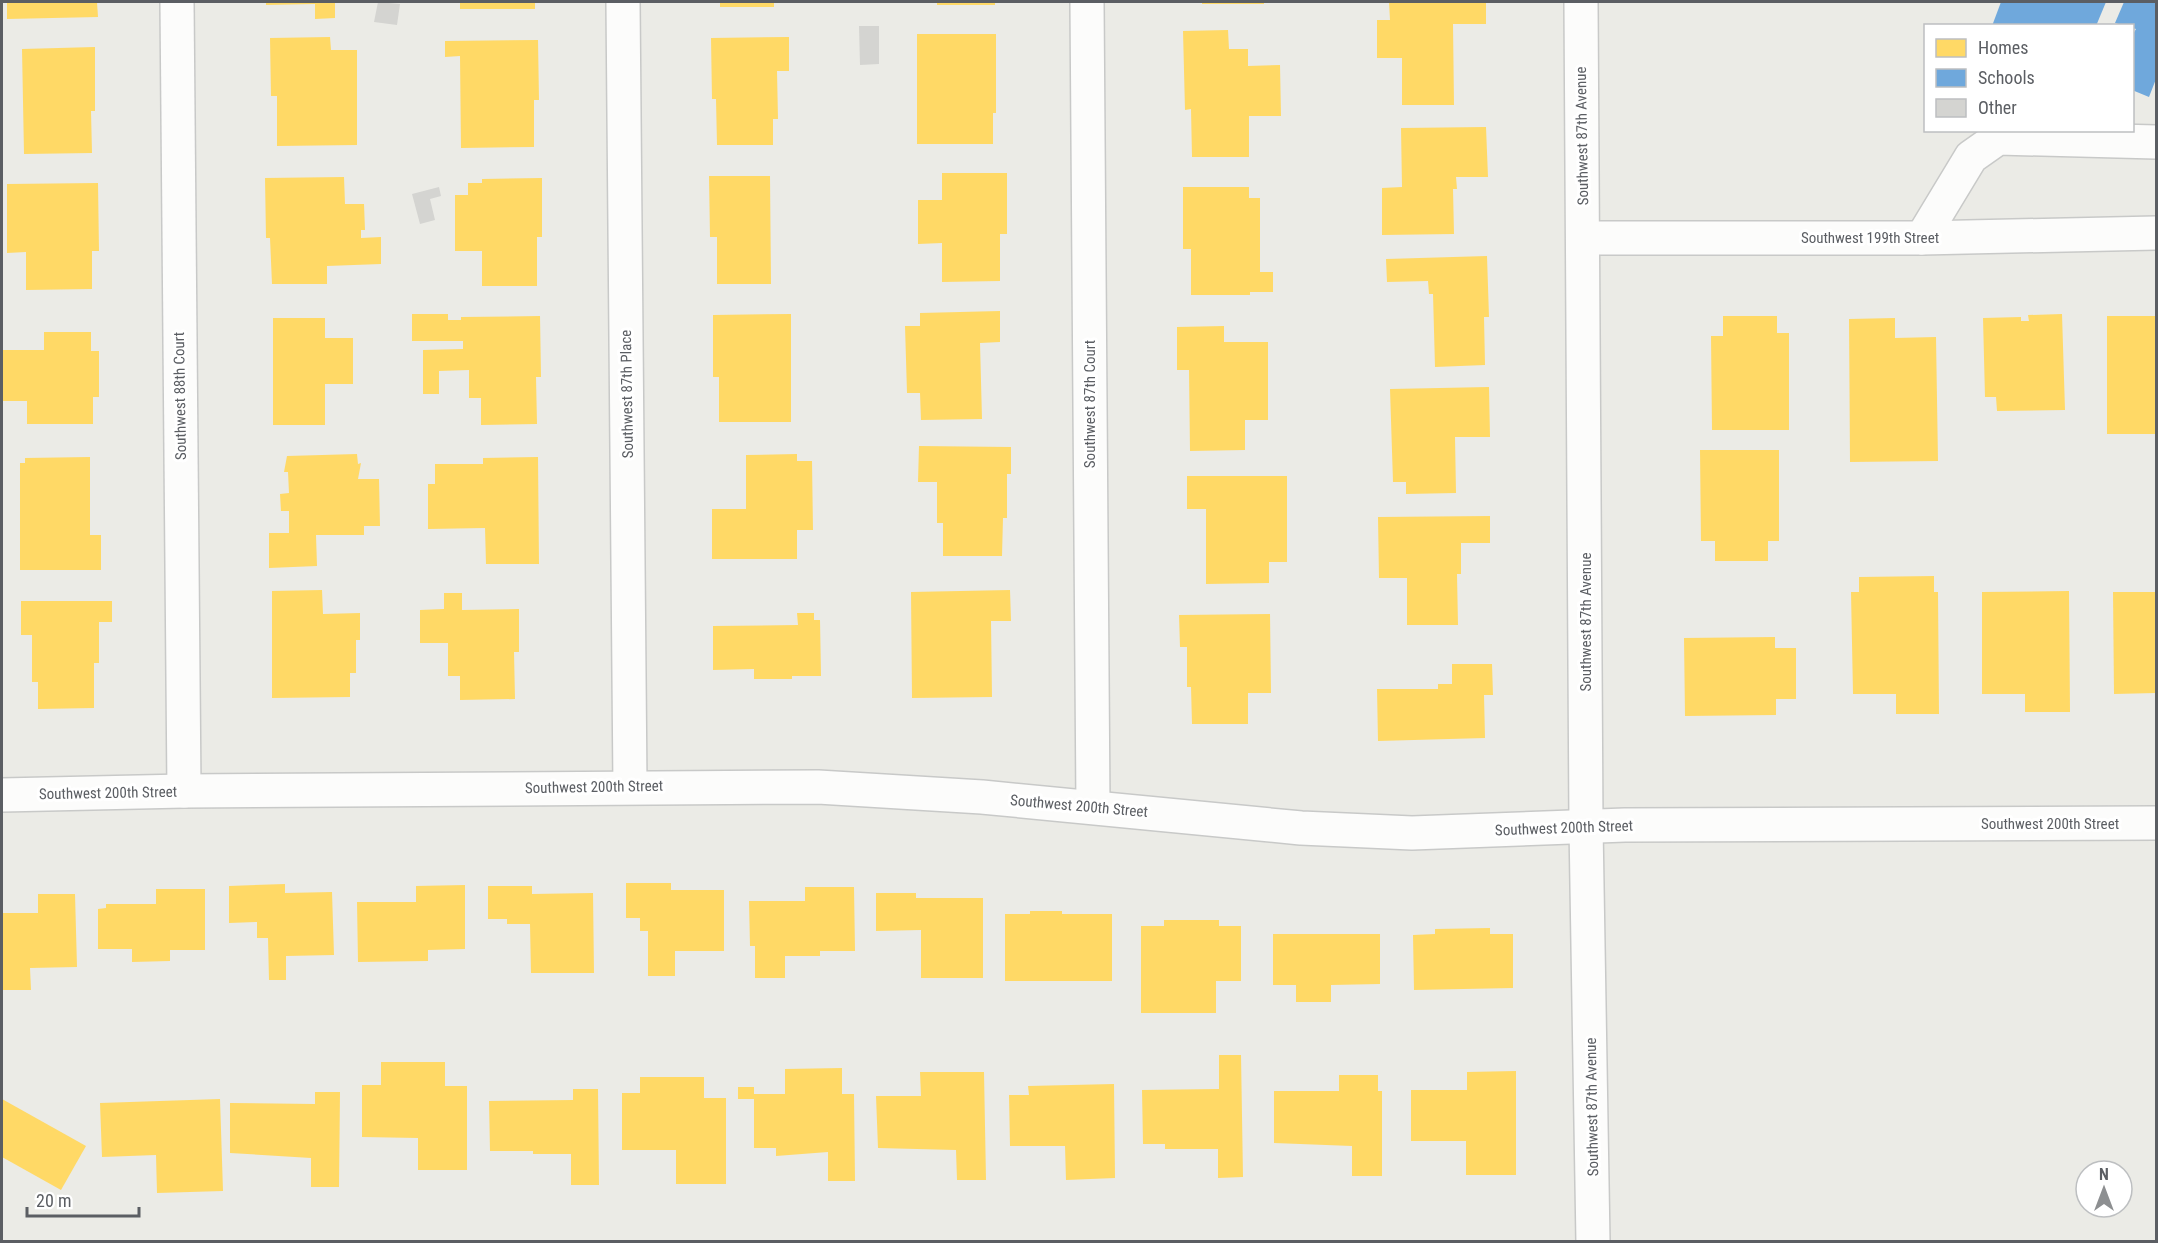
<svg xmlns="http://www.w3.org/2000/svg" width="2158" height="1243" viewBox="0 0 2158 1243" font-family="'Roboto Condensed',sans-serif">
	<style>
		.homes { fill: #ffd966 }
		.schools { fill: #6fa8dc }
		.building { fill: #d4d4d1 }
		.lines { fill: none; stroke-linecap: round; stroke-linejoin: round }
		.minor-casing { stroke: #c8c9c8; stroke-width: 36 }
		.minor { stroke: #fcfcfb; stroke-width: 33 }
		.labels { text-anchor: middle; stroke-width: 6; stroke-linejoin: round; paint-order: stroke }
		.street-label { font-size: 15px; fill: #5b5e63; stroke: #fff }
	</style>
	<rect width="100%" height="100%" fill="#ebebe6"/>
	<g class="homes">
		<polygon points="7,2 97,2 98,17 7,19"/>
		<polygon points="266,2 335,2 335,18 315,19 315,4 266,5"/>
		<rect x="460" y="2" width="75" height="7"/>
		<rect x="720" y="2" width="54" height="5"/>
		<rect x="937" y="2" width="58" height="3"/>
		<rect x="1202" y="2" width="62" height="2"/>
		<polygon points="1389,2 1486,2 1486,24 1453,24 1454,105 1402,105 1402,58 1377,58 1377,20 1390,20"/>
		<polygon points="1228,30 1229,49 1248,49 1248,66 1280,65 1281,116 1249,116 1249,157 1192,157 1191,109 1185,110 1183,31"/>
		<polygon points="917,34 996,34 996,113 993,113 993,144 917,144"/>
		<polygon points="330,37 331,50 357,50 357,145 277,146 277,96 271,96 270,38"/>
		<polygon points="789,37 789,71 777,71 778,119 773,119 773,145 717,145 716,99 712,99 711,38"/>
		<polygon points="538,40 539,100 534,100 534,147 461,148 460,56 445,57 445,41"/>
		<polygon points="95,47 95,111 91,111 92,153 24,154 22,49"/>
		<polygon points="1486,127 1488,177 1456,177 1457,189 1453,189 1454,234 1382,235 1382,188 1402,187 1401,128"/>
		<polygon points="942,173 1007,173 1007,234 1000,234 1000,281 942,282 942,243 918,244 918,200 942,200"/>
		<polygon points="709,176 770,176 771,284 717,284 717,237 710,237"/>
		<polygon points="344,177 345,204 364,204 365,230 361,230 361,238 381,237 381,264 327,266 327,284 272,284 270,238 266,238 265,178"/>
		<polygon points="542,178 542,237 537,237 537,286 482,286 482,251 455,251 455,195 468,195 468,183 482,183 482,179"/>
		<polygon points="98,183 99,251 92,251 92,289 26,290 26,252 7,253 7,184"/>
		<polygon points="1183,187 1249,187 1249,198 1260,198 1260,272 1273,272 1273,292 1250,292 1250,295 1191,295 1191,249 1183,249"/>
		<polygon points="1487,256 1489,317 1484,317 1485,365 1435,367 1433,294 1429,294 1428,281 1387,282 1386,259"/>
		<polygon points="1000,311 1000,342 980,343 982,419 921,420 920,393 907,393 905,326 920,326 920,313"/>
		<polygon points="412,314 448,314 448,320 461,320 461,317 540,316 541,377 536,377 537,424 481,425 481,398 469,398 469,370 439,371 439,394 423,394 423,350 463,349 463,341 412,341"/>
		<polygon points="791,314 791,422 719,422 719,377 713,377 713,315"/>
		<polygon points="2062,314 2065,410 1997,411 1996,397 1985,397 1983,318 2021,317 2021,321 2029,321 2028,315"/>
		<polygon points="1723,316 1777,316 1777,333 1789,333 1789,430 1712,430 1711,336 1723,336"/>
		<rect x="2107" y="316" width="49" height="118"/>
		<polygon points="273,318 325,318 325,338 353,338 353,384 325,384 325,425 273,425"/>
		<polygon points="1895,318 1895,338 1936,337 1938,461 1850,462 1849,319"/>
		<polygon points="1224,326 1224,342 1268,342 1268,420 1245,420 1245,450 1190,451 1189,370 1177,370 1177,327"/>
		<polygon points="44,332 91,332 91,351 99,351 99,397 93,397 93,424 27,424 27,401 2,401 2,350 44,350"/>
		<polygon points="1489,387 1490,437 1455,437 1456,493 1406,494 1406,482 1393,482 1390,389"/>
		<polygon points="919,446 1011,447 1011,474 1007,474 1007,518 1003,518 1002,556 943,556 943,523 937,523 937,482 918,482"/>
		<polygon points="1700,450 1779,450 1779,541 1768,541 1768,561 1715,561 1715,541 1701,541"/>
		<polygon points="357,454 358,464 361,463 358,479 379,479 380,526 364,526 364,535 316,535 317,566 269,568 269,533 289,533 289,511 281,511 280,494 289,493 288,472 284,472 287,456"/>
		<polygon points="797,454 797,461 812,461 813,530 797,530 797,559 712,559 712,509 746,509 746,455"/>
		<polygon points="90,457 90,535 101,535 101,570 20,570 20,463 25,463 25,458"/>
		<polygon points="538,457 539,564 486,564 485,528 428,529 428,484 435,484 435,464 483,464 483,458"/>
		<polygon points="1187,476 1287,476 1287,562 1269,562 1269,583 1206,584 1206,509 1187,509"/>
		<polygon points="1490,516 1490,543 1461,543 1461,574 1457,574 1458,625 1407,625 1407,578 1379,578 1378,517"/>
		<polygon points="1934,576 1934,592 1938,592 1939,714 1896,714 1896,694 1853,694 1851,592 1859,592 1859,577"/>
		<polygon points="322,590 323,614 360,613 360,640 356,640 356,673 350,673 350,697 272,698 272,591"/>
		<polygon points="1010,590 1011,621 991,621 992,697 912,698 911,592"/>
		<polygon points="2069,591 2070,712 2025,712 2025,694 1982,694 1982,592"/>
		<polygon points="2113,592 2156,592 2156,693 2114,694"/>
		<polygon points="444,593 462,593 462,610 519,609 519,652 514,652 515,699 460,700 460,676 448,676 448,643 420,643 420,610 444,609"/>
		<polygon points="21,601 112,601 112,622 99,622 99,663 94,663 94,708 38,709 38,682 32,682 32,635 21,635"/>
		<polygon points="797,613 814,613 814,620 820,620 821,676 792,676 792,679 754,679 754,669 713,670 713,626 798,625"/>
		<polygon points="1270,614 1271,693 1248,693 1248,724 1192,724 1191,687 1187,687 1187,647 1180,647 1179,615"/>
		<polygon points="1775,637 1775,648 1796,648 1796,699 1776,699 1776,715 1685,716 1684,638"/>
		<polygon points="1452,664 1492,664 1493,695 1484,695 1485,738 1378,741 1377,689 1438,689 1438,684 1452,684"/>
		<polygon points="626,883 671,883 671,890 724,890 724,951 675,951 675,976 648,976 648,931 640,931 640,918 626,918"/>
		<polygon points="285,884 285,893 332,892 334,955 286,956 286,980 269,980 268,938 257,938 257,922 229,923 229,886"/>
		<polygon points="465,885 465,949 428,950 428,961 358,962 357,902 416,902 416,886"/>
		<polygon points="488,886 532,886 532,894 593,893 594,973 531,973 530,924 507,924 507,919 488,919"/>
		<polygon points="805,887 854,887 855,951 820,951 820,956 785,956 785,978 755,978 755,946 750,946 749,901 805,901"/>
		<polygon points="156,889 205,889 205,950 170,950 170,961 132,962 132,949 98,949 98,909 106,908 106,904 156,904"/>
		<polygon points="876,893 916,893 916,898 983,898 983,978 921,978 921,930 876,931"/>
		<polygon points="38,894 75,894 77,967 30,968 31,990 2,990 2,913 38,913"/>
		<polygon points="1030,911 1062,911 1062,914 1112,914 1112,981 1005,981 1005,914 1030,914"/>
		<polygon points="1164,920 1219,920 1219,926 1241,926 1241,981 1216,981 1216,1013 1141,1013 1141,926 1164,926"/>
		<polygon points="1490,928 1490,934 1513,934 1513,988 1414,990 1413,935 1435,934 1435,929"/>
		<polygon points="1273,934 1380,934 1380,984 1331,985 1331,1002 1296,1002 1296,985 1273,985"/>
		<polygon points="1219,1055 1241,1055 1243,1177 1218,1178 1218,1149 1165,1149 1165,1144 1143,1144 1142,1090 1219,1089"/>
		<polygon points="381,1062 445,1062 445,1086 467,1086 467,1170 418,1170 418,1138 362,1137 362,1085 381,1085"/>
		<polygon points="842,1068 842,1094 854,1094 855,1181 828,1181 828,1152 776,1156 776,1148 754,1148 754,1099 738,1099 738,1087 754,1087 754,1094 785,1094 785,1069"/>
		<polygon points="1516,1071 1516,1175 1466,1175 1466,1141 1411,1141 1411,1090 1467,1090 1467,1072"/>
		<polygon points="920,1072 984,1072 986,1180 957,1180 956,1150 878,1148 876,1096 921,1096"/>
		<polygon points="1339,1075 1378,1075 1378,1091 1382,1091 1382,1176 1352,1176 1352,1146 1274,1143 1274,1091 1339,1091"/>
		<polygon points="640,1077 704,1077 704,1098 726,1098 726,1184 676,1184 676,1150 622,1150 622,1093 640,1093"/>
		<polygon points="1114,1084 1115,1178 1066,1180 1065,1146 1010,1146 1009,1095 1029,1095 1028,1086"/>
		<polygon points="573,1089 598,1089 599,1185 571,1185 571,1154 533,1154 533,1151 490,1151 489,1101 573,1100"/>
		<polygon points="315,1092 340,1092 339,1187 311,1187 311,1158 230,1153 230,1103 315,1104"/>
		<polygon points="2,1099 86,1146 61,1190 2,1157"/>
		<polygon points="220,1099 223,1191 157,1193 156,1155 102,1157 100,1103"/>
	</g>
	<g class="schools">
		<polygon points="2001,2 2106,2 2096,26 1992,26"/>
		<polygon points="2124,2 2156,2 2156,79 2149,97 2132,90 2132,36 2136,29 2115,23"/>
	</g>
	<g class="building">
		<polygon points="378,2 400,4 397,25 374,22"/>
		<polygon points="859,26 879,26 879,64 860,65"/>
		<polygon points="439,187 441,196 430,199 435,220 420,224 412,194"/>
	</g>
	<g class="lines">
		<g class="minor-casing">
			<g id="minor">
				<polyline points="177,2 184,791"/>
				<polyline points="623,2 630,787"/>
				<polyline points="1087,2 1093,807"/>
				<polyline points="1581,2 1586,826 1593,1242"/>
				<polyline points="1583,238 1922,238 2156,233"/>
				<polyline points="1922,238 1971,157 1998,138 2156,142"/>
				<polyline points="2,795 184,791 818,787 982,797 1301,828 1412,833 1625,825 2156,823"/>
			</g>
		</g>
		<use href="#minor" class="minor"/>
	</g>
	<g class="labels">
		<g class="street-label">
			<text transform="translate(1582 136) rotate(-91)" y="5">Southwest 87th Avenue</text>
			<text x="1870" y="243">Southwest 199th Street</text>
			<text transform="translate(627 394) rotate(-91)" y="5">Southwest 87th Place</text>
			<text transform="translate(180 396) rotate(-91)" y="5">Southwest 88th Court</text>
			<text transform="translate(1090 404) rotate(-90)" y="5">Southwest 87th Court</text>
			<text transform="translate(1586 622) rotate(-90)" y="5">Southwest 87th Avenue</text>
			<text transform="translate(594 787) rotate(-1)" y="5">Southwest 200th Street</text>
			<text transform="translate(108 793) rotate(-1)" y="5">Southwest 200th Street</text>
			<text transform="translate(1079 806) rotate(5)" y="5">Southwest 200th Street</text>
			<text x="2050" y="829">Southwest 200th Street</text>
			<text transform="translate(1564 828) rotate(-2)" y="5">Southwest 200th Street</text>
			<text transform="translate(1592 1107) rotate(-91)" y="5">Southwest 87th Avenue</text>
		</g>
	</g>
	<rect width="2158" height="1243" fill="none" stroke="#5b5e63" stroke-width="6"/>
	<rect x="1924" y="24" width="210" height="108" fill="#ffffff" stroke="#bdbfc1" stroke-width="1.5"/>
	<rect x="1936" y="39" width="30" height="18" fill="#ffd966" stroke="#bdbfc1" stroke-width="1.5"/>
	<text x="1978" y="54" font-size="18" fill="#5b5e63">Homes</text>
	<rect x="1936" y="69" width="30" height="18" fill="#6fa8dc" stroke="#bdbfc1" stroke-width="1.5"/>
	<text x="1978" y="84" font-size="18" fill="#5b5e63">Schools</text>
	<rect x="1936" y="99" width="30" height="18" fill="#d4d4d1" stroke="#bdbfc1" stroke-width="1.5"/>
	<text x="1978" y="114" font-size="18" fill="#5b5e63">Other</text>
	<g transform="translate(2104 1189)"><circle r="28" fill="#ffffff" stroke="#bdbfc1" stroke-width="1.5"/>
	<path d="M0-4.5L10 22L0 15L-10 22Z" fill="#8d8f91"/>
	<text y="-9" font-size="16" font-weight="bold" text-anchor="middle" fill="#5b5e63">N</text>
	</g>
	<path d="M27 1207v9h112v-9" fill="none" stroke="#5b5e63" stroke-width="3"/>
	<text x="36" y="1207" font-size="18" fill="#5b5e63" stroke="#ffffff" stroke-width="4.5" paint-order="stroke">20 m</text>
</svg>
